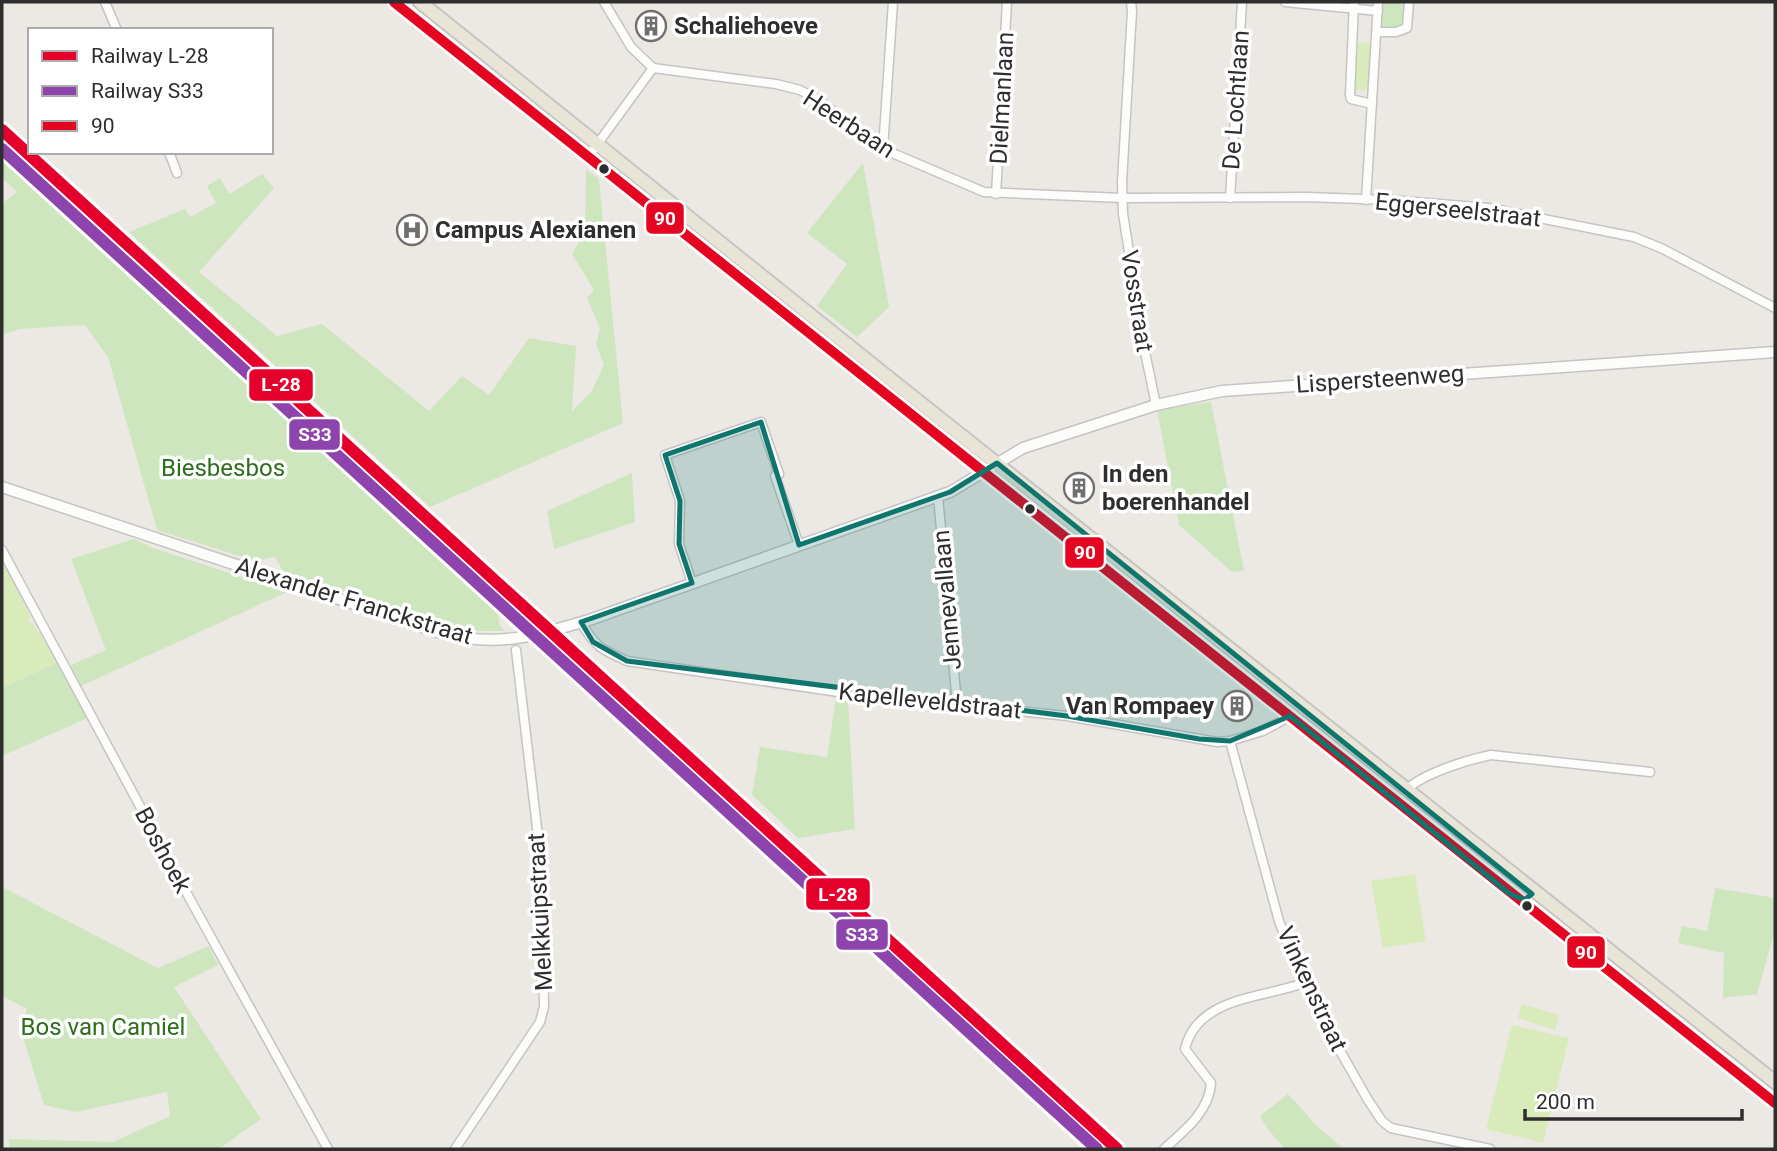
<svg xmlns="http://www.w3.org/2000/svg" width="1777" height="1151" viewBox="0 0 1777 1151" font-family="Roboto,sans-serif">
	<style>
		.green { fill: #cee6be }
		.pitch { fill: #d9eabb }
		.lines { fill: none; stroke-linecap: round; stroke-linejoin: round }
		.minor-casing { stroke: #c5c4c5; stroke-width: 11 }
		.tertiary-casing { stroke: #c5c4c5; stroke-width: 13 }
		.primary-casing { stroke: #c6c5c4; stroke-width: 16 }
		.minor { stroke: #fcfcfb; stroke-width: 8 }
		.tertiary { stroke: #fcfcfb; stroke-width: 10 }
		.primary { stroke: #e8e4d6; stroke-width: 12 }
		.bus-1-casing { stroke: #fff; stroke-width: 16 }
		.bus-1 { stroke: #e40521; stroke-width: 10 }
		.rail-1-casing { stroke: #fff; stroke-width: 18 }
		.rail-2-casing { stroke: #fff; stroke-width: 18 }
		.rail-1 { stroke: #e4002b; stroke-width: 12 }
		.rail-2 { stroke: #8e44ad; stroke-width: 12 }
		.marked { fill: #0f766e; fill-opacity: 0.2; stroke: #0f766e; stroke-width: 5; stroke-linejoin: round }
		.bus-dot { fill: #2e2e2e; stroke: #fff; stroke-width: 2.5 }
		.labels { text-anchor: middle; stroke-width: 7; stroke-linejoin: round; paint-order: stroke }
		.poi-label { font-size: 24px; font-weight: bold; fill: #2e2e2e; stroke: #fff; text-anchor: start }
		.street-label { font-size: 24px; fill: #2e2e2e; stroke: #fff }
		.park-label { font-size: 24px; fill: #2c6e1b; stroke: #fff }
		.line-badge { stroke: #fff; stroke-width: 2.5 }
		.badge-label { font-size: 19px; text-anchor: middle; font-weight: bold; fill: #fff }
	</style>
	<rect width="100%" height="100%" fill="#ece8e4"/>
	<g class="green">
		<polygon points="1382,2 1403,2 1406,7 1404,24 1399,29 1384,28 1380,21"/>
		<polygon points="2,152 306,438 498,614 500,626 505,631 479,631 441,625 283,571 275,557 255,561 157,530 108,357 85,325 19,329 2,335 2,203 17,192 2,178"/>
		<polygon points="863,163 889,307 857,337 817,306 847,264 807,233"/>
		<polygon points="586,169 599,179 623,423 430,507 129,232 185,209 190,217 216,203 207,186 220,178 229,194 262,174 274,188 199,272 277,336 322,324 429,411 462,376 489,395 529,338 576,346 572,411 591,392 604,365 596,344 600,328 587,298 594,290 572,254 585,231"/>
		<polygon points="1211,402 1244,571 1232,572 1179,525 1157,410"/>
		<polygon points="632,473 635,522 554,549 547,511"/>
		<polygon points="134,539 153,548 287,592 81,686 71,665 106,650 71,559"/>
		<polygon points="58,662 88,718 2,756 2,688"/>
		<polygon points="836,698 848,700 855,829 798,838 752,795 760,747 827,757"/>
		<polygon points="2,882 4,888 158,968 209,946 218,965 174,987 261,1119 219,1149 9,1149 9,1139 113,1142 170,1116 167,1092 76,1112 44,1105 20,1027 27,1009 2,996"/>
		<polygon points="1715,888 1775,898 1775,930 1757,994 1723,998 1724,953 1678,943 1682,926 1707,931"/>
		<polygon points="1288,1094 1316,1125 1344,1149 1285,1149 1267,1128 1260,1116"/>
	</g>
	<g class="pitch">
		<polygon points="1358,42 1371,43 1368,90 1355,90"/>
		<polygon points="2,559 30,616 28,620 34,625 58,662 2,688"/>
		<polygon points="1415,874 1426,941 1383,948 1371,881"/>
		<polygon points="1522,1004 1559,1015 1555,1030 1518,1018"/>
		<polygon points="1512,1025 1569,1038 1543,1143 1486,1129"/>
	</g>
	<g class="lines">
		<g class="minor-casing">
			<g id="minor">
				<polyline points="105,2 117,30"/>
				<polyline points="604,2 631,47 653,68 776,84 800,90 817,99 883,149 984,192 1122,198 1306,197 1390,200 1489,208 1634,237 1663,249 1775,308"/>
				<polyline points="1131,2 1132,11 1122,182 1123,214 1145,352 1156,405"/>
				<polyline points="1285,2 1378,11"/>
				<polyline points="1354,2 1350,95 1351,99 1372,104"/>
				<polyline points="1377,32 1396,32 1407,28 1409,2"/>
				<polyline points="883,149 893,2"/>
				<polyline points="169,152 177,173"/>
				<polyline points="588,157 653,68"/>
				<polyline points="996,194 1007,2"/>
				<polyline points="1230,198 1242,2"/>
				<polyline points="1366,200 1378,2"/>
				<polyline points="938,496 957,704"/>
				<polyline points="2,550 191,901 328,1149"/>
				<polyline points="692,583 679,544 680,501 665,455 761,422 779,474 775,476 799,545"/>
				<path d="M581,622C594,646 602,650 627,661L845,693L1067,716L1217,742L1230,741L1263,731L1285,719L1287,714"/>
				<polyline points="1230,741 1279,921 1296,966 1335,1042 1368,1100 1382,1121 1391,1128 1490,1149"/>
				<path d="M1406,790C1424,773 1467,760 1491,755L1650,772"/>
				<polyline points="455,1149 540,1022 544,1007 542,870 516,650"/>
				<path d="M1164,1149C1184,1131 1209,1112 1211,1083L1185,1049C1197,997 1263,998 1304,983"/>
			</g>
		</g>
		<g class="tertiary-casing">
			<path id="tertiary" d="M2,487L441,633C497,648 535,636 589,620L950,492L1023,448L1156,405L1222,391L1775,352"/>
		</g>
		<g class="primary-casing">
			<g id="primary">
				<polyline points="394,2 1775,1103"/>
				<polyline points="420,2 894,382 1775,1082"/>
			</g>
		</g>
		<use href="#minor" class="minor"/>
		<use href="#tertiary" class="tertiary"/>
		<use href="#primary" class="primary"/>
		<g class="bus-1-casing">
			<polyline id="bus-1" points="394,2 1775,1103"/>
		</g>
		<use href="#bus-1" class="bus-1"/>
		<g class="rail-1-casing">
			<polyline id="rail-1" points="2,130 1117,1149"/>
		</g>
		<g class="rail-2-casing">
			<polyline id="rail-2" points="2,149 1097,1149"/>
		</g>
		<use href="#rail-1" class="rail-1"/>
		<use href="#rail-2" class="rail-2"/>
	</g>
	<path class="marked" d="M761,422L799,545L950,492L997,463L1532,894L1524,900L1510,894L1290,716L1230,741L1199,739L1067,716L627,661L593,642L581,622L692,583L679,544L680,501L665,455Z"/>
	<defs>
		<g id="building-ring" transform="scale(1.575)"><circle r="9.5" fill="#fff" stroke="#706f6e" stroke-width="1.5"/><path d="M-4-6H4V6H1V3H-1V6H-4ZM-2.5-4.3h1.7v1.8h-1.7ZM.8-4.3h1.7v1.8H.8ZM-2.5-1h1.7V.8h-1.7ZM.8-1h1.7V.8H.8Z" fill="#706f6e"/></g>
		<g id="hospital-ring" transform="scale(1.575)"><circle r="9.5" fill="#fff" stroke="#706f6e" stroke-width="1.5"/><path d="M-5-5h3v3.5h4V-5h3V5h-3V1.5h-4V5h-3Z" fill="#706f6e"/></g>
	</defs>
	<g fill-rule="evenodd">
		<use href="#building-ring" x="651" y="26"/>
		<use href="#hospital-ring" x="412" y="230"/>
		<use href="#building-ring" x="1079" y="488"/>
		<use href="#building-ring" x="1237" y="706"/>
	</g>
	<g class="bus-dot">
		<circle cx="604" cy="169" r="6"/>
		<circle cx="1030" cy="509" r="6"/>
		<circle cx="1527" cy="906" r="6"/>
	</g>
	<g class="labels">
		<g class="poi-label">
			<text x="674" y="34">Schaliehoeve</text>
			<text x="435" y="238">Campus Alexianen</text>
			<text x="1102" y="482">In den<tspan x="1102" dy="28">boerenhandel</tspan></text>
			<text x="1214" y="714" text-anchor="end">Van Rompaey</text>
		</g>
		<g class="street-label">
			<text transform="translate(1002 98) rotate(-87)" y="8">Dielmanlaan</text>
			<text transform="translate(1236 100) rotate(-86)" y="8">De Lochtlaan</text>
			<text transform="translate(849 124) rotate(33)" y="8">Heerbaan</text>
			<text transform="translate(1458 210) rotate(6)" y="8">Eggerseelstraat</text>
			<text transform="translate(1137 301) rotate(81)" y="8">Vosstraat</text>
			<text transform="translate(1380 379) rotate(-4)" y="8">Lispersteenweg</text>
			<text transform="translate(947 600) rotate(-95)" y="8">Jennevallaan</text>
			<text transform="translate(354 601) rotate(17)" y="8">Alexander Franckstraat</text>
			<text transform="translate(930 701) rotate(6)" y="8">Kapelleveldstraat</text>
			<text transform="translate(163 850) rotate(62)" y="8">Boshoek</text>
			<text transform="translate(540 912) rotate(-93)" y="8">Melkkuipstraat</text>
			<text transform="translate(1312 989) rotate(65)" y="8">Vinkenstraat</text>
		</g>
		<g class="park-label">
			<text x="223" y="476">Biesbesbos</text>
			<text x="103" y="1035">Bos van Camiel</text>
		</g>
	</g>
	<g class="line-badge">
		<rect x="645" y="201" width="40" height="34" rx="7" fill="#e40521"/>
		<rect x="248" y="368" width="66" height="34" rx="7" fill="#e4002b"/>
		<rect x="288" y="418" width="53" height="33" rx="7" fill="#8e44ad"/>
		<rect x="1064" y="536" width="41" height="33" rx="7" fill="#e40521"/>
		<rect x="805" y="877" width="66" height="34" rx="7" fill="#e4002b"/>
		<rect x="835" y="918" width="54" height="33" rx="7" fill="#8e44ad"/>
		<rect x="1566" y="935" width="40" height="34" rx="7" fill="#e40521"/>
	</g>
	<g class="badge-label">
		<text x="665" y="225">90</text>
		<text x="281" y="391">L-28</text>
		<text x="315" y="441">S33</text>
		<text x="1085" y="559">90</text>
		<text x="838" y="901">L-28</text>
		<text x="862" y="941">S33</text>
		<text x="1586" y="959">90</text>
	</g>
	<rect width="1777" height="1151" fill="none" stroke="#2e2e2e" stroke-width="7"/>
	<rect x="28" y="28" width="245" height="126" fill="#ffffff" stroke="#ababab" stroke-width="2"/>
	<rect x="42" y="51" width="35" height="10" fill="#e4002b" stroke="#ababab" stroke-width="2"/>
	<text x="91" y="63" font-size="21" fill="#2e2e2e">Railway L-28</text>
	<rect x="42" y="86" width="35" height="10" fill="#8e44ad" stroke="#ababab" stroke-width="2"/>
	<text x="91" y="98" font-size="21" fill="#2e2e2e">Railway S33</text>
	<rect x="42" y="121" width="35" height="10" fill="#e40521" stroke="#ababab" stroke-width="2"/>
	<text x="91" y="133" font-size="21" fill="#2e2e2e">90</text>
	<path d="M1525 1109v10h217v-10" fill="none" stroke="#2e2e2e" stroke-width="3.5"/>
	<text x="1536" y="1109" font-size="21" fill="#2e2e2e" stroke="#ffffff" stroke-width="5" paint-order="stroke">200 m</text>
</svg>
